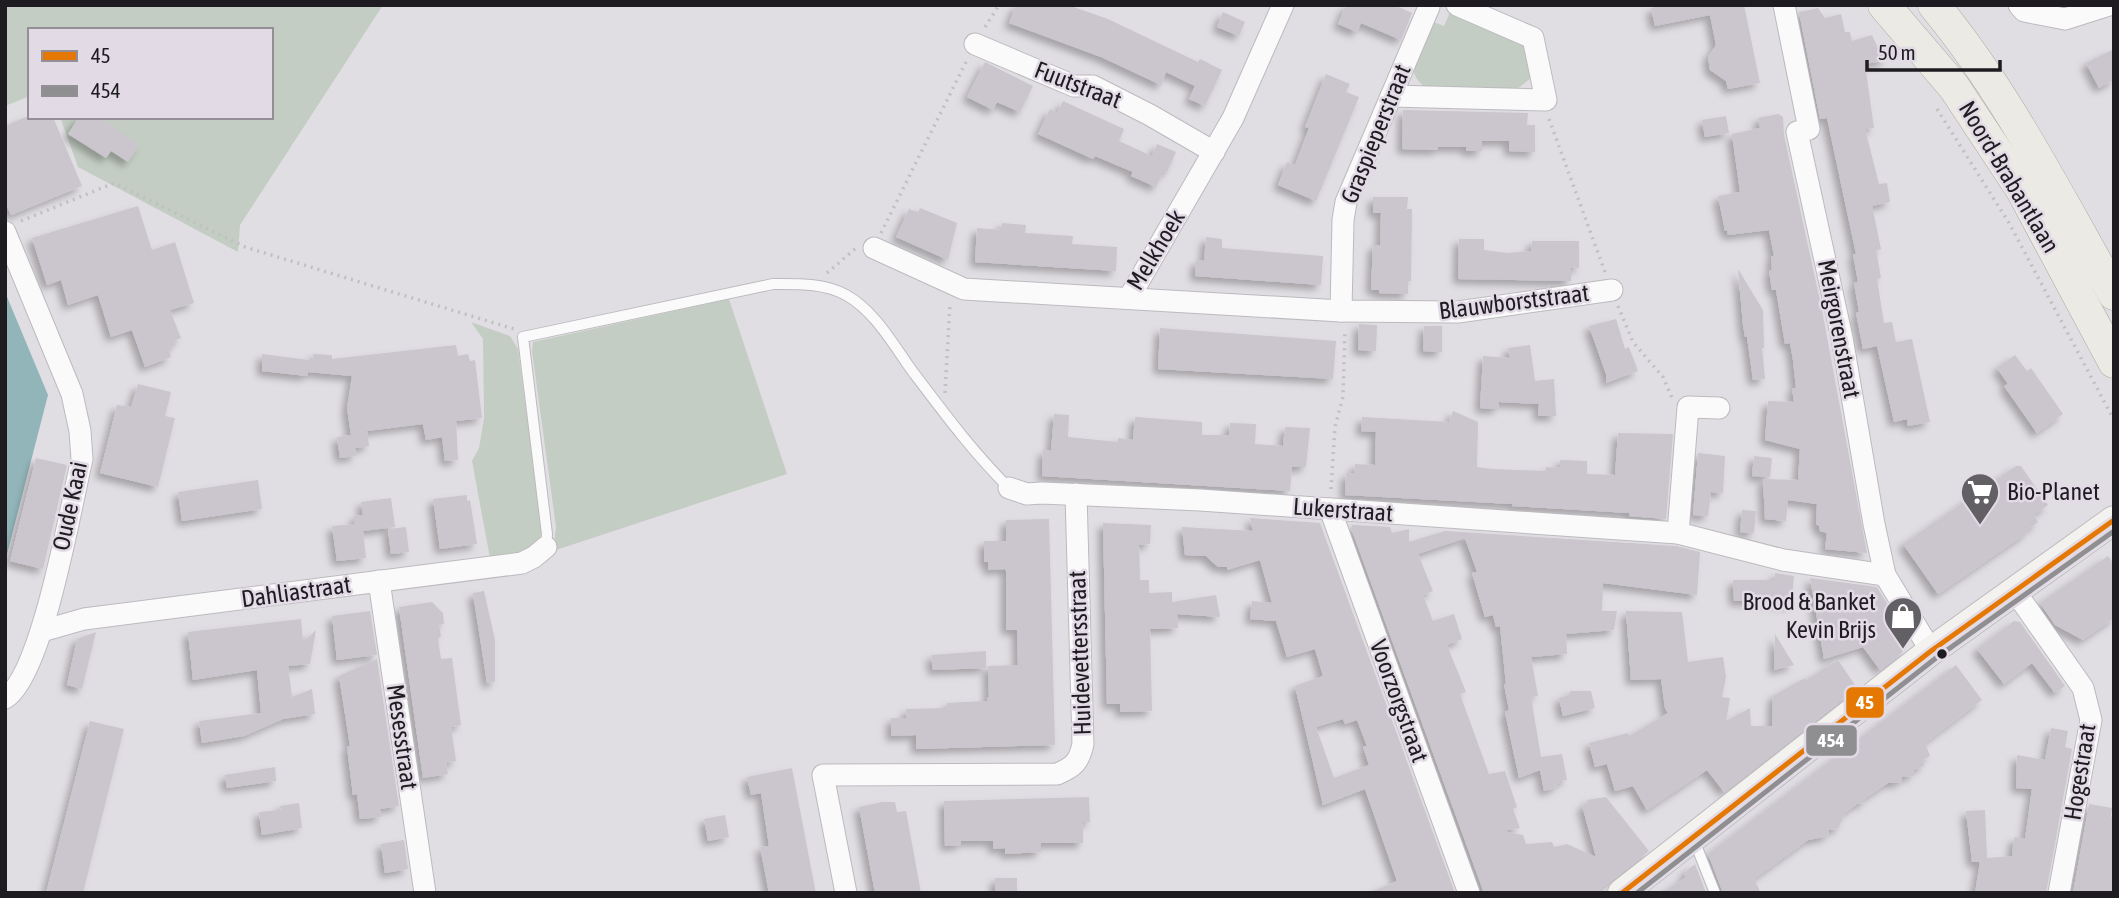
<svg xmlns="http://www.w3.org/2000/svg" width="2119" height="898" viewBox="0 0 2119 898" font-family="'Asap Condensed',sans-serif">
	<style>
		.green { fill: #c3cdc3 }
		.water { fill: #92b5b9 }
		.building { fill: #cbc5ce; fill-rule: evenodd; filter: url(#shadow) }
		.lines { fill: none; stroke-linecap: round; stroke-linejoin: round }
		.lane-casing { stroke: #bcbabe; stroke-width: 12 }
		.street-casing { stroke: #bcbabe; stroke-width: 23 }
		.secondary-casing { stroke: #bcbabe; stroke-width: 30 }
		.primary-casing { stroke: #aba99f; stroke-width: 33 }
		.path { stroke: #c0bfc1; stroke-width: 3.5; stroke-dasharray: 2 5; stroke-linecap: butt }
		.lane { stroke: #fafafb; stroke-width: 10 }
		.street { stroke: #fafafb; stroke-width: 21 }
		.secondary { stroke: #f3f2ef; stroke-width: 28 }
		.primary { stroke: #ebeae4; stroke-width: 32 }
		.bus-1-casing { stroke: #e2dbe6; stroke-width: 10 }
		.bus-2-casing { stroke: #e2dbe6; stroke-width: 10 }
		.bus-1 { stroke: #e57802; stroke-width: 5 }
		.bus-2 { stroke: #8f8e90; stroke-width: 5 }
		.bus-dot { fill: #1f1c21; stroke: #e2dbe6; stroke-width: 2.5 }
		.labels { text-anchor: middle; stroke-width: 5; stroke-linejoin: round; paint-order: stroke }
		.street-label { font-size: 24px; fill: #1f1c21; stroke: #e2dbe6 }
		.poi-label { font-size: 24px; fill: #1f1c21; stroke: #e2dbe6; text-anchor: start }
		.line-badge { stroke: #e2dbe6; stroke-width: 2.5 }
		.badge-label { font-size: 19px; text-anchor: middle; font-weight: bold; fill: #fff }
	</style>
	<defs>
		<filter id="shadow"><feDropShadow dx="-5" dy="5" stdDeviation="3.5" flood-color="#0004"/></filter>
	</defs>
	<rect width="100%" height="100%" fill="#e1dee3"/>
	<g class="green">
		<polygon points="5,5 383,5 240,225 238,252 78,167 60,117 271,117 271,30 30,30 30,96 5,106"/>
		<path d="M1451,10L1525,42L1531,78L1517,89H1427C1420,83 1414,78 1413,68L1433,22L1444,26Z"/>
		<polygon points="729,299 787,474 553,551 556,527 532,351 533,342"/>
		<polygon points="471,322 510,336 518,349 542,531 538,544 528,555 490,558 472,461 479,448 484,418 483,339"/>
	</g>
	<polygon class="water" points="5,292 48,395 5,562"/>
	<g class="building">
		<polygon points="1016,5 1068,5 1108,19 1198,62 1200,59 1222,70 1205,106 1189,99 1195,86 1166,72 1161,85 1101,57 1009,23"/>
		<polygon points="1346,5 1394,5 1412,13 1401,40 1361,23 1357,32 1338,24"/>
		<polygon points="1665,5 1744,5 1760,83 1728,89 1726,81 1710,70 1708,57 1716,45 1710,15 1655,26 1651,8"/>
		<polygon points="1818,8 1825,18 1841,14 1845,32 1850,32 1852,41 1872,35 1878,48 1888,60 1865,64 1874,128 1865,129 1879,184 1887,183 1890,202 1872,206 1881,249 1876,250 1881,278 1877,279 1884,323 1892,322 1896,342 1912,339 1930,422 1908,426 1907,419 1894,422 1877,346 1863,349 1856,313 1859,312 1854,283 1858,282 1853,254 1856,254 1827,118 1820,119 1799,12"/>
		<polygon points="1223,12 1245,22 1239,36 1217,27"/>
		<polygon points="2114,49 2114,80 2099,88 2086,63"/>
		<polygon points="985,62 1033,86 1020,112 997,102 993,110 967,97"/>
		<polygon points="1326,74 1350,84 1346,92 1359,97 1316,201 1278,185 1287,162 1295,165 1309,128 1305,127"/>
		<polygon points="1063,101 1124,129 1119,141 1152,156 1157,144 1176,152 1167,172 1163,171 1156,187 1131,176 1133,172 1095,156 1093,159 1038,134 1050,109 1057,113"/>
		<polygon points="1403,110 1528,113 1527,125 1535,125 1535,152 1509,151 1509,141 1482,141 1482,151 1466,151 1466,147 1438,147 1438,150 1402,149"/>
		<polygon points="1778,114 1783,117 1784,135 1822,310 1867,553 1825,549 1827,533 1820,531 1819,526 1816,524 1817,504 1788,500 1786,521 1765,519 1763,479 1798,480 1800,449 1765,440 1768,401 1794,402 1792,388 1796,388 1793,360 1790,343 1785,344 1776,290 1772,290 1769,271 1772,270 1771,256 1774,256 1769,230 1728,235 1727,230 1725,231 1718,196 1740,192 1732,134 1760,128 1758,118"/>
		<polygon points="1726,116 1729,133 1705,137 1702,120"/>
		<polygon points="26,117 53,117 82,186 11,215 5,202 5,126"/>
		<polygon points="79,117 99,117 139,145 128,162 111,151 106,158 68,134"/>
		<polygon points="1373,197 1408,197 1407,209 1412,209 1411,281 1408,281 1408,294 1379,293 1379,290 1371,290 1373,245 1380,245 1381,213 1373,213"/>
		<polygon points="138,206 152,250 175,242 194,303 170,310 181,338 174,341 175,346 168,348 171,357 145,367 132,330 111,337 98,295 68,305 61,280 47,285 32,238"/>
		<polygon points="920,208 957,223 948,260 896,237 909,209 918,212"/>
		<polygon points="1002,223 1026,225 1025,233 1073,236 1072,244 1117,247 1116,271 975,262 977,228 1001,230"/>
		<polygon points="1206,237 1222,239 1222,248 1323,256 1321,285 1195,276 1196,260 1204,261"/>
		<polygon points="1459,239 1484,239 1484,250 1507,253 1531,251 1532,241 1579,241 1579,268 1571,267 1571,281 1458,279"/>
		<polygon points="1738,269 1763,310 1764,348 1762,348 1765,379 1753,380 1747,337 1745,337 1743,325"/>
		<polygon points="1616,319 1625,349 1629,347 1638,371 1606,383 1606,374 1589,326"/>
		<polygon points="1359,324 1377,325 1376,351 1358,350"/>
		<polygon points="1424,326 1442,326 1442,352 1423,351"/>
		<polygon points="1160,328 1336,341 1333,379 1158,369"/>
		<polygon points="456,345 458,356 468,354 470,361 475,360 482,418 456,421 458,460 445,461 442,437 426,440 423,424 367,431 369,446 355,448 356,456 340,458 337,437 351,435 347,408 352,376 308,372 307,376 262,371 262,354 309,360 309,362 314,361 313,354 332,355 332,359"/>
		<polygon points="1530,345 1535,381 1554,379 1556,416 1538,416 1539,404 1499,402 1498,409 1480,408 1483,356 1510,358 1508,348"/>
		<polygon points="2015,355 2027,371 2031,368 2063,414 2037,433 2004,386 2008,384 1997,368"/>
		<polygon points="138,384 171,392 165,416 175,418 158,487 100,473 117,405 131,407"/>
		<polygon points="1453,411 1478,422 1477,467 1492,469 1546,471 1546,467 1560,468 1560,460 1587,461 1587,474 1615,475 1618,433 1673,434 1666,519 1629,516 1629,513 1512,506 1512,504 1345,495 1346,473 1354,474 1355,464 1375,465 1376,432 1361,431 1362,417 1449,422"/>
		<polygon points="1054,414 1069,415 1068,437 1118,442 1118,438 1133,440 1135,417 1202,422 1202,435 1229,435 1230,423 1256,424 1255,444 1283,446 1285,427 1310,428 1306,467 1292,467 1290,491 1042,476 1043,450 1051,451"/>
		<polygon points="1698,453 1725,456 1723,493 1711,492 1708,516 1693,515"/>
		<polygon points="1754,456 1772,458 1770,477 1752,476"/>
		<polygon points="36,458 67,465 43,569 10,561"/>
		<polygon points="2016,466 2021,466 2048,505 2034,515 2038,522 2026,531 2027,533 1938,594 1903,544"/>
		<polygon points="258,480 262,509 182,521 178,492"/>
		<polygon points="467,495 467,501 470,500 477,544 440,549 433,499"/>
		<polygon points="391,498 395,527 363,531 366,558 337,561 332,526 355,524 354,516 363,515 361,502"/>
		<polygon points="1742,510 1756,511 1754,533 1740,532"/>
		<path d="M1250,518L1320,523L1455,893H1369L1397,881L1365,789L1323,805L1295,686L1323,676L1315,649L1287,657L1276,621L1250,619L1252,601L1272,603L1260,560L1227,570V567H1218L1206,556L1185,555L1182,527L1253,531ZM1343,719L1345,724L1357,720L1367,746L1363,747L1369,765L1334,778L1316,727Z"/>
		<polygon points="1049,519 1055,745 916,749 916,735 891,736 891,718 907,718 906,709 947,708 947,703 987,701 987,697 989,697 988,666 1018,665 1017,630 1006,630 1006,571 1005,569 988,570 988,562 984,562 984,541 1006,541 1006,520"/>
		<polygon points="1103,523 1151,525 1150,544 1139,545 1140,580 1149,580 1149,593 1172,592 1172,602 1216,595 1220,617 1177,614 1178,628 1150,629 1152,711 1120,712 1120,704 1107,704"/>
		<polygon points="1352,525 1390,527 1392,533 1409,529 1409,542 1445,531 1676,546 1700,552 1697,595 1603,583 1602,611 1617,611 1614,630 1566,634 1567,654 1531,657 1538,696 1531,697 1541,757 1562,754 1567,780 1560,781 1555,788 1544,791 1540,770 1519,778 1505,712 1509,710 1504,684 1506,684 1500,626 1496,627 1493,615 1485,617 1472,573 1477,572 1465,538 1418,554 1433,591 1423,595 1433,621 1454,614 1462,639 1447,645 1466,692 1460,694 1489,774 1505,771 1517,807 1513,809 1520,828 1503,831 1523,835 1526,844 1552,842 1554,847 1567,844 1596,857 1582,805 1588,804 1587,800 1606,797 1649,851 1595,893 1484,893 1351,528"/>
		<polygon points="406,527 409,552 391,554 388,529"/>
		<polygon points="2108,556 2114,564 2114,618 2083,640 2055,625 2040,603"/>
		<polygon points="1775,573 1794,576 1791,605 1764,601 1734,601 1733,580 1775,580"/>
		<polygon points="1810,578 1877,587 1892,612 1905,650 1880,670 1863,647 1824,659"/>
		<polygon points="484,591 495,640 495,682 487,683 473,593"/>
		<polygon points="432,602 443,613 444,624 439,625 441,636 438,639 441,659 452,658 461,725 451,727 456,761 446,763 448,774 423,778 399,607"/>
		<polygon points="370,611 377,655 337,660 332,616"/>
		<polygon points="1626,611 1682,612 1688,662 1723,657 1726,677 1722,697 1730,698 1726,721 1750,708 1751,726 1772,726 1773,696 1805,678 1806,680 1838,660 1857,688 1724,792 1707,770 1647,810 1633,786 1615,791 1607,764 1595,767 1589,743 1628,733 1629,736 1668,713 1665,708 1661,679 1631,680"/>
		<polygon points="301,619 303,642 316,630 310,664 288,666 292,697 312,689 315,714 283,719 244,736 202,743 199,721 261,713 257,670 193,680 188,632"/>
		<polygon points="2014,621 2020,622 2065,686 2055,693 2032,663 2004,684 1977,649"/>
		<polygon points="96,632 82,689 67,685 77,639"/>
		<polygon points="1775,634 1794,665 1774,670"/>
		<polygon points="986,651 986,668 933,670 931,655"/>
		<polygon points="377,659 399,806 380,809 381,817 360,819 357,794 353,795 347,747 350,746 339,676"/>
		<polygon points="1956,665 1982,700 1925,743 1930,756 1923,760 1924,766 1913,770 1914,776 1902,777 1902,782 1888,783 1864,799 1865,803 1857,804 1845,813 1838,829 1828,830 1829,836 1808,840 1754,879 1761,893 1723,893 1708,854"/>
		<polygon points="1570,691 1591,691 1595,708 1563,716 1559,698 1569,695"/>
		<polygon points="90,721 124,729 83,893 46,893"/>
		<polygon points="2051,728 2068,731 2065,747 2072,749 2046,893 1975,893 1980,862 1972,862 1966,811 1985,810 1987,858 2012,856 2014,837 2025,839 2032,789 2016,788 2017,755 2045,760"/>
		<polygon points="275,767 276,781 227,788 225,775"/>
		<polygon points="792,768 812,873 816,893 769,893 760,847 769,846 761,793 751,795 747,777"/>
		<polygon points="1089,797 1090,822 1083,822 1083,843 1041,843 1041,852 1005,854 1005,848 993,849 993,841 961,841 961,845 945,846 944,801"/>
		<polygon points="882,802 895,802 897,812 906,811 921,893 875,893 859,807"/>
		<polygon points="299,803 302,828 262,835 259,812 281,810 280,806"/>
		<polygon points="2089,804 2112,808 2111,816 2114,821 2114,893 2073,893"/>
		<polygon points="725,815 729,837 708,841 704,819"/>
		<polygon points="404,840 408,869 385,873 381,844"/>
		<polygon points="1695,864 1706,893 1662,893 1686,877 1684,873"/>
		<rect x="995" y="878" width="22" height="15"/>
	</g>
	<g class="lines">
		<g class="lane-casing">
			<g id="lane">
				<path d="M546,547L547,534L523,337L773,284C798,284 824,283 846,295C875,311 894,346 913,372C944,413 972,451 1009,488"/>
				<polyline points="1694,840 1715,893"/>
			</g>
		</g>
		<g class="street-casing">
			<g id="street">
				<polyline points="1784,5 1809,129 1797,132 1842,338 1874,524 1885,575 1931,651"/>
				<polyline points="2019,5 2024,11 2065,19 2109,5"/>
				<polyline points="975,44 1074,86 1093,86 1150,115 1214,152"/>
				<polyline points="1391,96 1546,100 1533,38 1457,5"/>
				<path d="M5,232L72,394L80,431L82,459C71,505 42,677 5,698"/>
				<polyline points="874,248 964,289 1341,311 1458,312 1612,290"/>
				<polyline points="1129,298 1233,118 1283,5"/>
				<polyline points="1341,311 1343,220 1346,202 1429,7"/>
				<polyline points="1009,488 1027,494 1042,493 1200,500 1678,533 1783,560 1885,575"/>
				<polyline points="1330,509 1469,893"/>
				<polyline points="1678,533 1688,407 1719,408"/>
				<polyline points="379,581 425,893"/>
				<polyline points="2014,590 2083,688 2091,720 2059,893"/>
				<polyline points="42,631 84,619 522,563 534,557 546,547"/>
				<path d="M846,893L823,775L1057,774C1074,767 1079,762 1083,744L1076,494"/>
			</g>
		</g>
		<g class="secondary-casing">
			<polyline id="secondary" points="1622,893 1931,651 2114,520"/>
		</g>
		<g class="primary-casing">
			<g id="primary">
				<polyline points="1884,5 1954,87 2022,190 2114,362"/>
				<path d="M1934,5C2006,92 2058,196 2114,294"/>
			</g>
		</g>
		<g class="path">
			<polyline points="985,27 999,5"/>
			<polyline points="1937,109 2009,223 2114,420"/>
			<polyline points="1549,119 1605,272"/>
			<polyline points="21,221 114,183 245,247 514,329"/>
			<polyline points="881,233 966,62"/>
			<polyline points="827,273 856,248"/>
			<polyline points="1618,306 1633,342 1663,377 1672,398"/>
			<polyline points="945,393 950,303"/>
			<polyline points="1331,489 1335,427 1343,397 1345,330"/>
		</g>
		<use href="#lane" class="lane"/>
		<use href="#street" class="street"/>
		<use href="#secondary" class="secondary"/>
		<use href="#primary" class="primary"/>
		<g class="bus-1-casing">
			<polyline id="bus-1" points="1622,893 1931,651 2114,520"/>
		</g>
		<g class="bus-2-casing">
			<polyline id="bus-2" points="1637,893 1936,658 2114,531"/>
		</g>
		<use href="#bus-1" class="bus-1"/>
		<use href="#bus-2" class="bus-2"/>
	</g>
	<defs>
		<g id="supermarket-pin" transform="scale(2.0125)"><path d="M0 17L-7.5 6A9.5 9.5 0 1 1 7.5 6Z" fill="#636065" stroke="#e2dbe6"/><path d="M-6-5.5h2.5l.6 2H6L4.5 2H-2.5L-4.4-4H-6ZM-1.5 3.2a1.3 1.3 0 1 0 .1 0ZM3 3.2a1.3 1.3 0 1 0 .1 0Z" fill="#fff"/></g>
		<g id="shop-pin" transform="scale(2.0125)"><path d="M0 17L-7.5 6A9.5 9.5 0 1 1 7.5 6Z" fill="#636065" stroke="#e2dbe6"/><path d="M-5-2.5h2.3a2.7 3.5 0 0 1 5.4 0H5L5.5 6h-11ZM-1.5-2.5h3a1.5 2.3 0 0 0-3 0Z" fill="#fff"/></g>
	</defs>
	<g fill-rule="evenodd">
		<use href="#supermarket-pin" x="1980" y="492"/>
		<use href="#shop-pin" x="1903" y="616"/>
	</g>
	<circle class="bus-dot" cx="1942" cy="654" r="6"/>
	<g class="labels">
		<g class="street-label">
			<text transform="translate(1078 85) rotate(21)" y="8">Fuutstraat</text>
			<text transform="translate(1376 134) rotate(-68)" y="8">Graspieperstraat</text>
			<text transform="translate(2009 177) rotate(59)" y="8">Noord-Brabantlaan</text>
			<text transform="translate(1156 250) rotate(-59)" y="8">Melkhoek</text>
			<text transform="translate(1514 302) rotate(-7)" y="8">Blauwborststraat</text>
			<text transform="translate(1839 329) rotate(79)" y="8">Meirgorenstraat</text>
			<text transform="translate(70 506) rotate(-78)" y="8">Oude Kaai</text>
			<text transform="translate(1343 510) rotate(4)" y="8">Lukerstraat</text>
			<text transform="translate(296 592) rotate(-8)" y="8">Dahliastraat</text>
			<text transform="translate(1080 653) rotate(-92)" y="8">Huidevettersstraat</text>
			<text transform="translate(1399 701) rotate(70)" y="8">Voorzorgstraat</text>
			<text transform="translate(402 737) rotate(82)" y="8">Mesesstraat</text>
			<text transform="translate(2080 772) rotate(-81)" y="8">Hogestraat</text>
		</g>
		<g class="poi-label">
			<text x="2007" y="500">Bio-Planet</text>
			<text x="1876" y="610" text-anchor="end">Brood &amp; Banket<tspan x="1876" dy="28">Kevin Brijs</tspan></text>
		</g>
	</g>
	<g class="line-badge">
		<rect x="1845" y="686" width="40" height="33" rx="7" fill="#e57802"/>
		<rect x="1805" y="724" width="53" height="33" rx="7" fill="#8f8e90"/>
	</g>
	<g class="badge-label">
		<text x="1865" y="709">45</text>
		<text x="1831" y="747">454</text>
	</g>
	<rect width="2119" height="898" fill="none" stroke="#1f1c21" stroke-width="14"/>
	<rect x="28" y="28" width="245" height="91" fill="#e2dbe6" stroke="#948f97" stroke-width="2"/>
	<rect x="42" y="51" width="35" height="10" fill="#e57802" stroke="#948f97" stroke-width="2"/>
	<text x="91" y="63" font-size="21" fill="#1f1c21">45</text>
	<rect x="42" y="86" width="35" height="10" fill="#8f8e90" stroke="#948f97" stroke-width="2"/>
	<text x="91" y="98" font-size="21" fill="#1f1c21">454</text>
	<path d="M1867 60v10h133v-10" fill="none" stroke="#1f1c21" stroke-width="3.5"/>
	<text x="1878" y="60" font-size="21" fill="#1f1c21" stroke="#e2dbe6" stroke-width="5" paint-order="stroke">50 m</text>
</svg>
